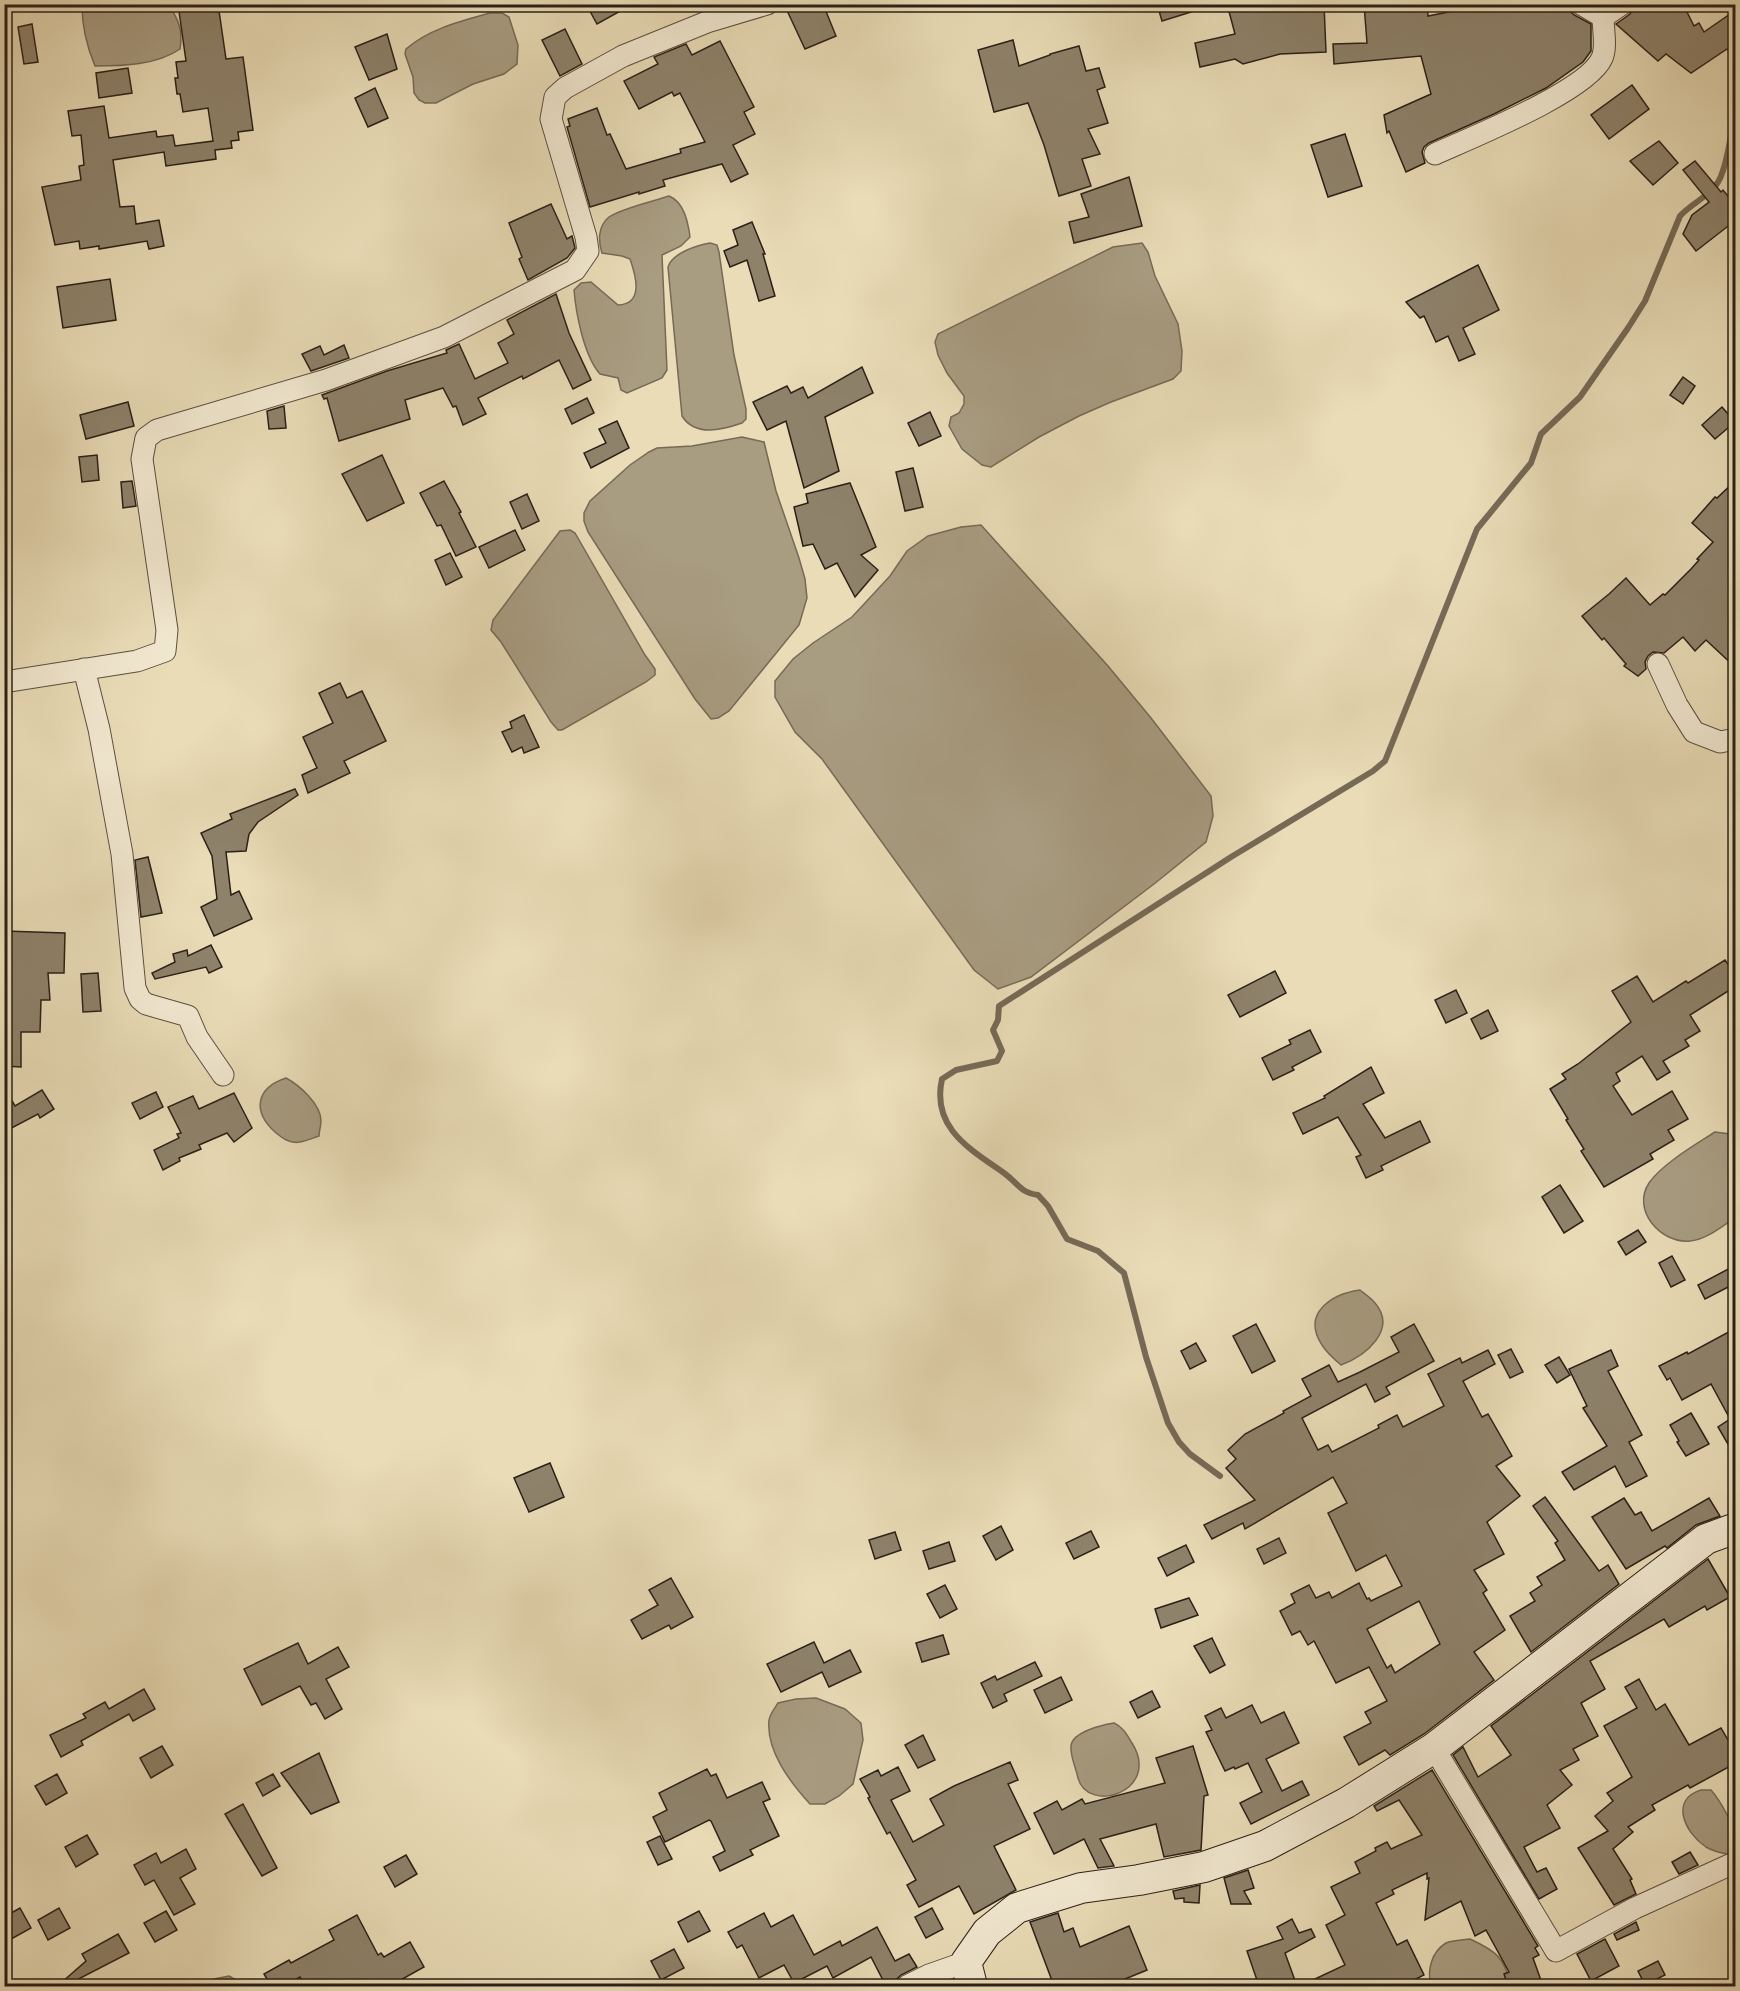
<svg xmlns="http://www.w3.org/2000/svg" width="1740" height="1991" viewBox="0 0 1740 1991" font-family="'Sorts Mill Goudy',serif">
	<style>
		.water { fill: #a89c81; stroke: #766a57; stroke-width: 1.5 }
		.lines { fill: none; stroke-linecap: round; stroke-linejoin: round }
		.stream { stroke: #766a57; stroke-width: 6 }
		.building { fill: #8e826b; stroke: #2b2018; stroke-width: 1.5; fill-rule: evenodd }
		.street-casing { stroke: #5a4f40; stroke-width: 23 }
		.secondary-casing { stroke: #2b2018; stroke-width: 32 }
		.street { stroke: #f1e8d0; stroke-width: 21 }
		.secondary { stroke: #f1e8d0; stroke-width: 30 }
	</style>
	<rect width="100%" height="100%" fill="#e9dcb7"/>
	<filter id="stains"><feTurbulence type="fractalNoise" baseFrequency=".00333" numOctaves="4"/><feColorMatrix values="0 0 0 0 .2 0 0 0 0 .09 0 0 0 0 .02 0 0 0 .5 -.17"/></filter>
	<radialGradient id="worn" r=".72"><stop offset=".6" stop-color="#630" stop-opacity="0"/><stop offset="1" stop-color="#630" stop-opacity=".3"/></radialGradient>
	<g class="water">
		<path d="M82,5H168C179,19 183,31 180,49C157,65 123,66 95,66C87,47 82,26 82,5Z"/>
		<path d="M490,13H502L509,17L518,45L517,64L504,74L473,84L436,103H425L419,100L414,93L413,77L405,54L406,49C429,29 461,21 490,13Z"/>
		<path d="M669,196C684,202 688,222 690,237L681,246L662,255L667,370L662,378L627,393L621,390L618,378L600,374C584,356 576,314 574,290L581,283L591,282L618,305C644,304 636,276 630,259L622,256L602,253C598,241 598,226 609,217C620,209 654,201 669,196Z"/>
		<path d="M710,243L717,245L719,252L734,355L746,409V419L742,423C722,430 695,437 682,416L668,267C672,253 698,245 710,243Z"/>
		<polygon points="1142,243 1148,252 1155,276 1178,324 1182,351 1181,371 1173,379 1111,402 1079,416 1039,437 991,467 982,465 962,449 949,426 951,417 959,413 964,404 964,396 947,373 938,355 935,342 938,334 1113,247"/>
		<polygon points="742,437 764,442 776,491 799,558 805,579 807,598 799,625 729,711 718,718 711,719 695,699 588,532 584,521 584,513 590,501 630,465 649,452 657,448 692,446"/>
		<polygon points="981,525 1108,666 1151,718 1211,796 1213,816 1206,842 1154,884 1031,977 998,989 974,970 822,759 795,732 775,697 775,681 793,659 813,643 852,617 890,576 907,551 928,536 961,527"/>
		<polygon points="570,530 575,533 645,655 655,669 655,675 646,682 562,730 558,730 551,722 501,642 491,630 493,620 560,531"/>
		<path d="M286,1078C299,1085 321,1104 321,1121C321,1126 319,1131 319,1136C313,1138 306,1141 300,1142C290,1144 282,1138 275,1132C252,1111 256,1088 286,1078Z"/>
		<path d="M1715,1132L1730,1134L1735,1137V1218C1722,1226 1706,1240 1690,1241C1661,1244 1631,1210 1649,1183C1662,1164 1695,1145 1715,1132Z"/>
		<path d="M1360,1290C1365,1294 1371,1298 1375,1303C1398,1330 1365,1356 1341,1365C1334,1359 1327,1353 1322,1345C1301,1313 1332,1294 1360,1290Z"/>
		<path d="M816,1698L845,1709L861,1723L863,1740L853,1784L839,1796L825,1804H810C790,1782 766,1751 769,1720C770,1714 775,1708 778,1703L796,1699Z"/>
		<path d="M1114,1723C1123,1727 1127,1735 1132,1743C1162,1791 1088,1815 1078,1778C1076,1768 1070,1756 1071,1746C1072,1732 1102,1725 1114,1723Z"/>
		<path d="M1701,1790H1711C1719,1799 1738,1830 1735,1842C1735,1847 1730,1851 1728,1854C1720,1853 1713,1851 1706,1847C1685,1833 1669,1800 1701,1790Z"/>
		<path d="M1470,1939C1498,1952 1503,1957 1512,1986H1431C1427,1971 1431,1952 1446,1943C1452,1940 1463,1940 1470,1939Z"/>
		<polygon points="229,1976 236,1980 239,1986 204,1986 214,1979"/>
	</g>
	<g class="lines">
		<path class="stream" d="M1220,1476L1190,1454L1179,1442L1168,1423L1146,1357L1124,1273L1098,1251L1067,1239L1048,1206L1038,1195C1019,1192 1018,1183 1004,1173C970,1149 931,1128 942,1079L956,1070L997,1061L1002,1051L993,1030L998,1020L999,1006L1231,857L1373,771L1385,761L1477,529L1531,463L1541,434L1580,397L1628,328L1645,301L1680,216C1691,204 1706,198 1716,185C1727,172 1731,129 1736,111"/>
	</g>
	<g class="building">
		<polygon points="178,4 218,4 226,59 243,57 253,130 238,132 239,140 231,141 232,148 215,150 216,159 166,166 164,152 113,160 120,207 134,206 136,224 159,220 164,246 149,249 147,241 99,249 99,246 80,249 79,241 55,245 42,187 81,180 79,166 84,165 81,135 72,136 68,111 104,106 109,138 156,131 157,137 173,135 175,146 213,141 208,108 183,112 180,94 177,94 175,78 178,78 176,62 186,61"/>
		<polygon points="586,4 633,4 597,24"/>
		<polygon points="784,4 823,4 836,36 805,49"/>
		<polygon points="1157,4 1203,4 1204,8 1162,21"/>
		<polygon points="1227,4 1324,4 1326,52 1280,54 1243,64 1235,59 1200,67 1195,43 1235,34"/>
		<polygon points="1364,4 1427,4 1428,16 1469,8 1467,4 1568,4 1570,11 1574,15 1591,24 1591,51 1583,62 1546,88 1494,114 1429,143 1424,147 1422,152 1425,163 1406,172 1389,131 1387,133 1384,115 1431,94 1421,56 1334,64 1333,44 1367,43"/>
		<polygon points="1635,4 1683,4 1694,26 1699,23 1704,32 1736,10 1736,62 1727,49 1691,73 1666,54 1658,61 1616,24 1630,14"/>
		<polygon points="32,24 38,62 24,64 18,27"/>
		<polygon points="565,29 582,64 560,76 542,40"/>
		<polygon points="387,34 397,69 369,80 355,47"/>
		<polygon points="1013,40 1019,66 1050,55 1050,54 1079,46 1086,71 1099,68 1105,87 1097,90 1108,123 1088,129 1100,154 1082,159 1091,186 1059,196 1044,145 1028,103 994,112 978,50"/>
		<polygon points="720,41 754,107 744,112 755,134 733,145 748,174 731,182 722,164 663,180 665,186 639,194 639,192 590,207 567,127 570,126 568,119 597,108 607,135 610,134 626,169 681,153 680,149 705,142 680,93 674,96 672,92 639,109 624,81 658,64 654,57 686,44 692,55"/>
		<polygon points="128,68 132,93 99,98 96,73"/>
		<polygon points="1632,85 1649,109 1609,139 1591,115"/>
		<polygon points="375,88 388,118 368,127 355,98"/>
		<polygon points="1345,134 1362,186 1328,197 1311,145"/>
		<polygon points="1659,141 1678,163 1653,185 1630,161"/>
		<polygon points="1695,161 1721,192 1723,190 1736,206 1736,220 1696,251 1683,234 1692,215 1709,202 1683,170"/>
		<polygon points="1129,177 1142,226 1074,243 1069,222 1089,217 1081,194"/>
		<polygon points="551,204 567,239 572,236 575,248 567,258 528,280 519,259 522,257 509,223"/>
		<polygon points="752,222 765,254 763,254 775,296 759,301 747,260 730,267 724,251 738,245 733,230"/>
		<polygon points="1478,265 1499,310 1463,328 1475,354 1459,361 1448,336 1436,342 1424,316 1420,318 1406,302"/>
		<polygon points="110,279 116,320 63,328 57,287"/>
		<polygon points="556,294 569,333 591,380 573,389 559,360 523,379 522,376 478,398 486,414 463,425 456,406 453,407 443,388 405,400 410,419 339,441 327,398 324,399 322,395 387,371 447,353 446,350 459,344 475,379 508,363 498,343 514,334 507,320"/>
		<polygon points="344,345 349,358 311,371 302,354 320,346 324,355"/>
		<polygon points="862,367 873,393 825,417 839,471 804,488 786,421 767,430 753,402 787,386 791,393 803,387 808,398"/>
		<polygon points="1683,377 1695,386 1683,404 1670,395"/>
		<polygon points="587,398 594,413 572,424 565,409"/>
		<polygon points="128,402 134,426 86,439 80,415"/>
		<polygon points="284,406 286,428 269,429 267,411"/>
		<polygon points="1722,407 1735,422 1715,439 1702,425"/>
		<polygon points="930,412 941,436 919,446 908,423"/>
		<polygon points="617,421 629,448 591,468 584,453 606,443 599,429"/>
		<polygon points="97,455 99,480 82,482 79,457"/>
		<polygon points="382,455 404,503 367,521 342,474"/>
		<polygon points="913,468 923,507 905,511 896,472"/>
		<polygon points="1736,480 1736,668 1706,640 1695,651 1683,637 1664,653 1653,652 1648,656 1645,662 1646,669 1638,676 1624,666 1626,664 1604,638 1602,640 1582,616 1609,594 1626,578 1650,605 1663,594 1665,595 1691,569 1699,560 1697,559 1713,542 1692,523 1715,497 1717,498"/>
		<polygon points="132,481 136,506 123,508 121,482"/>
		<polygon points="444,481 461,512 459,513 476,547 456,556 441,525 437,526 420,493"/>
		<polygon points="850,483 876,547 861,555 878,570 855,597 837,563 825,569 813,544 803,546 794,507 808,503 806,494"/>
		<polygon points="527,494 539,521 522,529 510,502"/>
		<polygon points="515,530 525,550 489,568 479,547"/>
		<polygon points="450,553 462,577 446,585 435,560"/>
		<polygon points="340,683 347,698 362,691 386,741 344,761 350,773 308,793 302,775 317,768 303,737 333,723 319,693"/>
		<polygon points="524,715 539,747 524,753 522,747 512,752 502,732 512,728 510,722"/>
		<polygon points="295,789 298,795 258,822 249,834 246,851 226,852 231,895 239,891 252,919 214,936 201,907 217,899 212,856 201,833 232,819 230,814"/>
		<polygon points="148,857 162,913 141,917 135,860"/>
		<polygon points="4,931 65,933 64,973 48,973 50,1000 41,1000 40,1032 21,1032 21,1067 4,1066 4,987 8,987 9,945 4,945"/>
		<polygon points="211,945 222,967 209,973 206,967 155,979 152,973 175,962 173,954 187,950 188,956"/>
		<polygon points="1725,960 1736,976 1736,986 1690,1015 1700,1031 1685,1040 1689,1046 1663,1061 1670,1072 1657,1080 1642,1056 1616,1073 1620,1081 1613,1086 1632,1115 1672,1091 1688,1119 1668,1130 1674,1140 1650,1154 1653,1159 1604,1187 1581,1151 1584,1149 1566,1120 1568,1119 1550,1089 1566,1079 1562,1074 1578,1064 1631,1022 1612,991 1637,976 1653,1002 1686,981 1688,983"/>
		<polygon points="1275,971 1286,993 1240,1017 1228,995"/>
		<polygon points="98,973 101,1011 83,1012 81,974"/>
		<polygon points="1456,990 1467,1013 1446,1023 1435,1000"/>
		<polygon points="1488,1010 1498,1031 1481,1039 1471,1019"/>
		<polygon points="1310,1030 1321,1052 1292,1067 1294,1070 1273,1080 1262,1058 1291,1044 1289,1040"/>
		<polygon points="1371,1067 1384,1093 1363,1104 1385,1138 1420,1121 1430,1142 1381,1166 1383,1170 1366,1178 1356,1157 1361,1155 1338,1117 1303,1134 1293,1113 1325,1098 1324,1096"/>
		<polygon points="4,1087 15,1106 42,1090 54,1109 40,1118 38,1114 4,1132"/>
		<polygon points="156,1092 163,1107 140,1119 132,1103"/>
		<polygon points="234,1093 252,1128 234,1142 227,1133 199,1145 201,1149 179,1158 180,1161 163,1170 154,1150 179,1138 177,1134 181,1133 168,1107 193,1096 199,1109"/>
		<polygon points="1560,1185 1583,1221 1564,1233 1542,1197"/>
		<polygon points="1638,1230 1646,1242 1626,1255 1618,1242"/>
		<polygon points="1672,1256 1685,1280 1671,1287 1659,1263"/>
		<polygon points="1736,1265 1736,1283 1705,1299 1698,1285"/>
		<polygon points="1256,1324 1275,1361 1252,1373 1233,1336"/>
		<path d="M1414,1324L1434,1361L1386,1387L1390,1394L1375,1402L1366,1384L1302,1418L1318,1450L1328,1445L1332,1452L1379,1428L1378,1425L1397,1415L1403,1427L1444,1406L1428,1374L1460,1358L1462,1363L1488,1350L1495,1364L1463,1381L1482,1417L1488,1414L1512,1456L1496,1466L1520,1496L1487,1522L1504,1554L1474,1570L1487,1590L1483,1593L1505,1630L1474,1652L1494,1680L1424,1734L1390,1755L1385,1750L1359,1765L1344,1737L1371,1723L1365,1712L1387,1701L1369,1667L1336,1683L1314,1641L1308,1645L1300,1631L1292,1635L1280,1611L1295,1603L1291,1594L1309,1585L1316,1598L1329,1592L1332,1598L1359,1583L1367,1599L1369,1598L1371,1601L1402,1586L1386,1555L1356,1571L1328,1513L1347,1503L1333,1477L1245,1529L1243,1523L1212,1539L1204,1525L1255,1500L1226,1468L1236,1459L1228,1450L1245,1434L1284,1413L1283,1411L1311,1396L1302,1379L1329,1365L1338,1382L1360,1372L1399,1352L1391,1337ZM1419,1601L1440,1644L1395,1673L1391,1665L1387,1668L1367,1629Z"/>
		<polygon points="1736,1328 1736,1458 1718,1427 1730,1419 1711,1384 1682,1400 1670,1378 1667,1380 1659,1366 1687,1352 1688,1354"/>
		<polygon points="1196,1343 1206,1361 1190,1369 1181,1351"/>
		<polygon points="1511,1349 1523,1372 1510,1378 1498,1355"/>
		<polygon points="1611,1350 1618,1366 1608,1371 1642,1435 1629,1442 1647,1476 1626,1487 1615,1466 1574,1490 1562,1472 1607,1446 1583,1408 1587,1406 1569,1369"/>
		<polygon points="1559,1357 1570,1375 1557,1383 1545,1365"/>
		<polygon points="1691,1413 1709,1444 1686,1456 1677,1442 1679,1441 1670,1425"/>
		<polygon points="550,1463 564,1497 529,1512 514,1478"/>
		<polygon points="1545,1497 1599,1571 1608,1565 1619,1584 1531,1652 1510,1616 1535,1601 1530,1593 1542,1585 1537,1577 1565,1560 1555,1543 1558,1541 1533,1506"/>
		<polygon points="1624,1498 1635,1515 1641,1512 1652,1531 1709,1498 1720,1516 1696,1525 1667,1548 1665,1546 1626,1569 1592,1517"/>
		<polygon points="1001,1526 1013,1550 996,1560 983,1536"/>
		<polygon points="1091,1531 1099,1547 1074,1559 1066,1543"/>
		<polygon points="895,1532 901,1550 875,1559 869,1540"/>
		<polygon points="1279,1538 1286,1553 1264,1564 1257,1549"/>
		<polygon points="949,1542 955,1561 929,1569 923,1551"/>
		<polygon points="1186,1545 1194,1562 1167,1576 1158,1558"/>
		<polygon points="1708,1559 1730,1597 1707,1610 1705,1606 1669,1627 1664,1619 1590,1661 1605,1689 1581,1703 1598,1736 1573,1749 1579,1760 1560,1770 1572,1785 1547,1805 1560,1828 1524,1847 1537,1872 1546,1868 1557,1889 1539,1899 1453,1755 1463,1747 1478,1777 1511,1755 1491,1726"/>
		<polygon points="671,1578 693,1617 671,1629 669,1625 642,1639 631,1620 658,1605 649,1590"/>
		<polygon points="945,1585 957,1609 940,1618 927,1594"/>
		<polygon points="1189,1598 1198,1615 1161,1628 1155,1609"/>
		<polygon points="943,1635 949,1654 922,1662 916,1643"/>
		<polygon points="1212,1638 1225,1665 1210,1673 1194,1646"/>
		<polygon points="814,1642 824,1663 850,1650 861,1672 829,1687 822,1672 781,1692 767,1664"/>
		<polygon points="298,1643 308,1664 338,1647 349,1667 326,1679 342,1709 325,1719 316,1703 311,1705 300,1686 262,1705 244,1669"/>
		<polygon points="1035,1662 1042,1676 1004,1694 1007,1701 993,1708 981,1683 995,1676 997,1680"/>
		<polygon points="1061,1677 1072,1700 1045,1713 1034,1690"/>
		<polygon points="1639,1679 1656,1710 1665,1704 1689,1745 1721,1728 1736,1754 1736,1763 1690,1788 1688,1785 1652,1805 1655,1810 1628,1827 1633,1832 1613,1849 1632,1879 1630,1880 1636,1894 1614,1905 1578,1848 1608,1831 1595,1816 1613,1801 1607,1793 1632,1777 1604,1726 1637,1708 1625,1687"/>
		<polygon points="144,1689 155,1709 133,1721 129,1714 81,1741 83,1745 61,1757 50,1735 86,1718 83,1714 105,1702 109,1709"/>
		<polygon points="1152,1691 1160,1707 1138,1718 1130,1702"/>
		<polygon points="1252,1705 1261,1723 1284,1712 1299,1743 1266,1759 1282,1791 1302,1781 1309,1795 1251,1824 1240,1803 1262,1792 1248,1763 1235,1769 1234,1767 1225,1771 1206,1732 1212,1730 1205,1716 1221,1708 1226,1718"/>
		<polygon points="923,1735 935,1760 918,1768 905,1745"/>
		<polygon points="162,1746 173,1765 151,1778 140,1758"/>
		<polygon points="1193,1746 1208,1795 1204,1796 1201,1850 1164,1857 1156,1824 1100,1839 1114,1866 1098,1868 1084,1839 1054,1854 1034,1813 1057,1801 1062,1810 1082,1799 1085,1804 1165,1783 1156,1758"/>
		<polygon points="319,1753 339,1802 311,1814 281,1773"/>
		<polygon points="1010,1762 1018,1780 1008,1784 1030,1829 994,1846 1016,1890 974,1914 959,1886 919,1907 907,1885 916,1880 890,1832 887,1834 868,1798 870,1797 860,1779 878,1770 881,1776 898,1767 910,1791 891,1800 913,1842 944,1825 930,1799 954,1786"/>
		<polygon points="707,1769 711,1776 716,1774 727,1798 762,1782 770,1799 763,1802 779,1836 750,1850 753,1855 720,1871 713,1857 725,1851 711,1821 709,1820 665,1842 653,1817 667,1810 659,1793"/>
		<polygon points="1432,1770 1538,1946 1535,1948 1539,1955 1533,1958 1543,1986 1508,1986 1504,1974 1509,1972 1486,1930 1475,1936 1461,1901 1425,1920 1429,1878 1427,1879 1427,1873 1392,1890 1394,1894 1376,1903 1397,1945 1407,1940 1424,1975 1402,1986 1300,1986 1345,1965 1326,1925 1345,1915 1331,1887 1360,1873 1355,1862 1376,1851 1375,1848 1387,1842 1391,1849 1422,1835 1399,1800 1377,1811 1374,1806"/>
		<polygon points="57,1774 67,1793 46,1805 35,1786"/>
		<polygon points="273,1774 280,1786 263,1796 256,1783"/>
		<polygon points="243,1804 277,1868 262,1876 225,1814"/>
		<polygon points="87,1835 98,1854 76,1867 65,1847"/>
		<polygon points="660,1836 672,1859 658,1865 647,1842"/>
		<polygon points="186,1849 196,1869 180,1878 195,1904 174,1915 154,1880 145,1885 134,1865 156,1853 161,1863"/>
		<polygon points="1690,1852 1698,1865 1679,1874 1672,1862"/>
		<polygon points="406,1855 417,1874 395,1887 384,1867"/>
		<polygon points="1248,1870 1254,1888 1244,1891 1251,1904 1231,1904 1224,1878"/>
		<polygon points="1200,1885 1199,1903 1184,1902 1184,1898 1175,1899 1173,1891"/>
		<polygon points="20,1908 31,1928 4,1943 4,1917"/>
		<polygon points="59,1908 70,1928 48,1940 38,1920"/>
		<polygon points="932,1908 943,1929 926,1938 915,1917"/>
		<polygon points="166,1911 177,1930 155,1942 144,1923"/>
		<polygon points="699,1911 710,1931 688,1942 678,1922"/>
		<polygon points="764,1913 771,1927 793,1915 814,1955 840,1941 842,1946 877,1927 895,1961 909,1954 917,1967 901,1975 896,1980 894,1986 886,1986 871,1957 833,1978 827,1966 794,1983 784,1965 759,1978 742,1945 737,1948 728,1932"/>
		<polygon points="1058,1913 1064,1932 1073,1928 1080,1947 1129,1926 1147,1970 1108,1986 1054,1986 1030,1922"/>
		<polygon points="357,1915 378,1955 381,1953 384,1957 410,1942 424,1967 390,1986 305,1986 300,1977 283,1986 271,1986 264,1974 289,1960 291,1963 334,1940 329,1930"/>
		<polygon points="1292,1919 1299,1933 1311,1929 1315,1937 1285,1953 1297,1986 1259,1986 1247,1951 1283,1939 1277,1927"/>
		<polygon points="1636,1922 1639,1930 1617,1940 1614,1934"/>
		<polygon points="118,1934 129,1953 65,1986 62,1982 86,1961 82,1954"/>
		<polygon points="1605,1939 1619,1966 1591,1981 1577,1954"/>
		<polygon points="674,1949 684,1968 661,1980 651,1961"/>
		<polygon points="1658,1961 1665,1975 1645,1985 1638,1971"/>
	</g>
	<g class="lines">
		<g class="street-casing">
			<g id="street">
				<polyline points="1581,4 1603,17 1622,4"/>
				<path d="M1435,154C1470,138 1588,91 1602,58C1607,47 1603,29 1603,17"/>
				<polyline points="1658,664 1677,705 1694,732 1720,742 1736,739"/>
				<polyline points="84,669 99,729 122,854 135,988 140,999 146,1004 188,1016 197,1037 223,1075"/>
				<polyline points="4,682 137,661 165,651 167,630 142,459 146,438 157,430 326,380 444,337 575,270 588,251 586,237 551,119 555,97 565,88 623,56 707,22 767,4"/>
				<polyline points="1434,1748 1556,1951 1635,1908 1736,1862"/>
				<polyline points="907,1986 929,1975 966,1962"/>
			</g>
		</g>
		<g class="secondary-casing">
			<polyline id="secondary" points="972,1986 966,1962 987,1932 1017,1908 1081,1888 1139,1880 1204,1867 1265,1846 1346,1803 1434,1748 1706,1539 1736,1528"/>
		</g>
		<use href="#street" class="street"/>
		<use href="#secondary" class="secondary"/>
	</g>
	<rect width="1740" height="1991" fill="none" stroke="#e9dcb7" stroke-width="24"/>
	<rect x="6" y="6" width="1728" height="1979" fill="none" stroke="#2b2018" stroke-width="3"/>
	<rect x="12" y="12" width="1716" height="1967" fill="none" stroke="#2b2018" stroke-width="1.5"/>
	<rect width="100%" height="100%" filter="url(#stains)"/>
	<rect width="100%" height="100%" fill="url(#worn)"/>
</svg>
